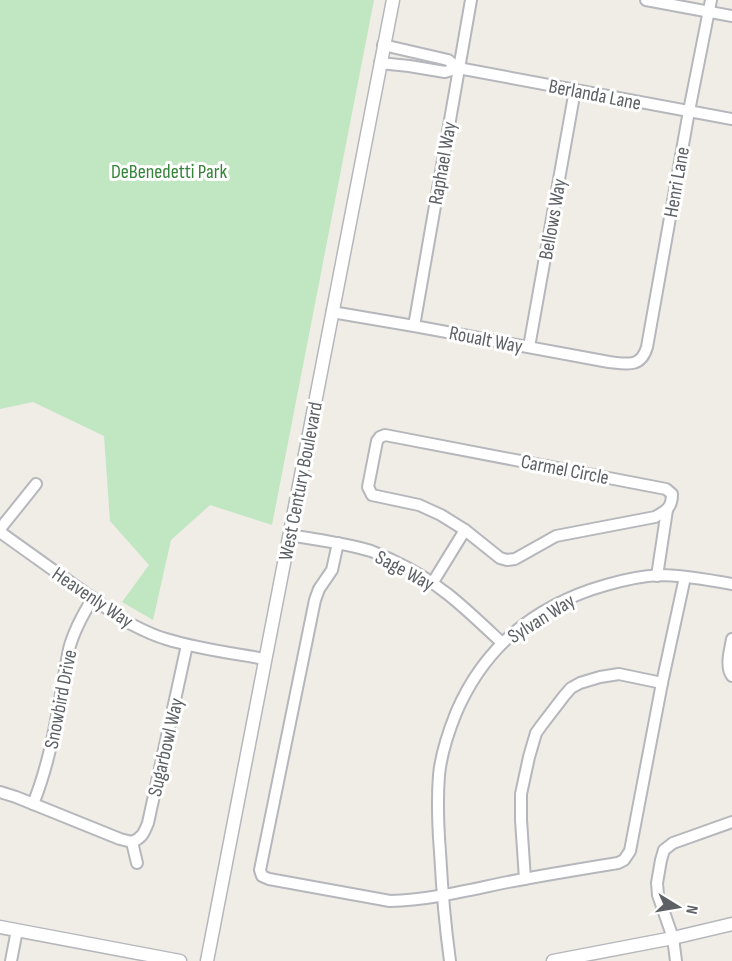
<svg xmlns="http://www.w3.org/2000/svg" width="732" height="961" viewBox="0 0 732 961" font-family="'Sofia Sans Condensed',sans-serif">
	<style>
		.green { fill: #c1e6c2 }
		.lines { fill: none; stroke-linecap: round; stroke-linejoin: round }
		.minor-casing { stroke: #b5b7bc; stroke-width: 14 }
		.tertiary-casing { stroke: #b5b7bc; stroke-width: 15 }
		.minor { stroke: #fff; stroke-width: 10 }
		.tertiary { stroke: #fff; stroke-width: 12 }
		.labels { text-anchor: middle; stroke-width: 6; stroke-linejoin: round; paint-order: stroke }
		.street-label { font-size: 20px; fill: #5d6065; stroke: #fff }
		.park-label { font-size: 20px; fill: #358439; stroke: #fff }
	</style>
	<rect width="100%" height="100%" fill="#efede5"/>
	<polygon class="green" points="0,0 374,0 272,525 210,505 171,540 153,620 122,602 149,565 110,521 104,436 33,402 0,409"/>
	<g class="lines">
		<g class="minor-casing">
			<g id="minor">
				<polyline points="646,0 732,16"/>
				<polyline points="383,45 448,60 458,68 732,119"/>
				<polyline points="380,63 409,66 445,72 458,68"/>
				<path d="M332,312L414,326L609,362C627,364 641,368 647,347L689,111L711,0"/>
				<polyline points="414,326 471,0"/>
				<polyline points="529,347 575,90"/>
				<path d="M385,435L666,489L672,494C672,508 666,511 655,517L556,536L515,559L507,560L500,558L465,530L441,515L419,505L372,495L368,487L377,441L380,437Z"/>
				<polyline points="0,529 36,484"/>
				<path d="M0,532L123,620C137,627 151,635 166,639C198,649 232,653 265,659"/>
				<path d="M290,535C317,540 345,543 371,551C378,554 385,557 392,560C438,581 465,608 502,643"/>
				<path d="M338,543L332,570L319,589L315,600L260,870L262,876L269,879L390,901C430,900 469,890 508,882C544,875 581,869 618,863L624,860L630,851L662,683L685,577"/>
				<polyline points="657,576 667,510"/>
				<polyline points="433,582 465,530"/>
				<path d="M732,639C730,651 725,666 732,676"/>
				<polyline points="0,792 16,797 120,839 132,842"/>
				<path d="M33,804C53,755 59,701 69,649C74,630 83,614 93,598"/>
				<path d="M132,842C142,838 144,833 148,823L187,645"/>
				<polyline points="132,842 137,863"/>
				<polyline points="525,879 521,820 521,794 529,757 536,733 541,726 564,696 571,688 580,683 600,677 619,674 662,683"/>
				<polyline points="11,961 17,930"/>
				<path d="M450,961C445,925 442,889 440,852C438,826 437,800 439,775C441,754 448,733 456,713C485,645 536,605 606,585C623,580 642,576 660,575C684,575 708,580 732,584"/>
				<polyline points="676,961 673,938 658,895 657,883 661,860 664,850 673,843 732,822"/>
			</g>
		</g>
		<g class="tertiary-casing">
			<g id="tertiary">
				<polyline points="0,927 180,961"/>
				<polyline points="207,961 393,0"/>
				<polyline points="553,961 673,938 732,924"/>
			</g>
		</g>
		<use href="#minor" class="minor"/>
		<use href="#tertiary" class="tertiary"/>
	</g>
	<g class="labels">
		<g class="street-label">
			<text transform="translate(595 94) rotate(11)" y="7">Berlanda Lane</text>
			<text transform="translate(442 163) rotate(-80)" y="7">Raphael Way</text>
			<text transform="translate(676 182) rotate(-80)" y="7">Henri Lane</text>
			<text transform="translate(552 219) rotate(-80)" y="7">Bellows Way</text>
			<text transform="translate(486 339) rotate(11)" y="7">Roualt Way</text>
			<text transform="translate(565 469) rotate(11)" y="7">Carmel Circle</text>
			<text transform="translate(300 481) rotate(-79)" y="7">West Century Boulevard</text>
			<text transform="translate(405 570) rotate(28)" y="7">Sage Way</text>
			<text transform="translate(93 597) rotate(34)" y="7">Heavenly Way</text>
			<text transform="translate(541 618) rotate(-32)" y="7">Sylvan Way</text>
			<text transform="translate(60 699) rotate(-79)" y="7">Snowbird Drive</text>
			<text transform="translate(165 747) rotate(-77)" y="7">Sugarbowl Way</text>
		</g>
		<g class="park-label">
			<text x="169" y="178">DeBenedetti Park</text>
		</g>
	</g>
	<g transform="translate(678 907) rotate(101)" stroke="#ffffff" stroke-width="4.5" paint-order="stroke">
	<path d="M0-4.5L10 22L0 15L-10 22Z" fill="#5d6065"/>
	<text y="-9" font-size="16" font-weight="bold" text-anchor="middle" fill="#5d6065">N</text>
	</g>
</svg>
